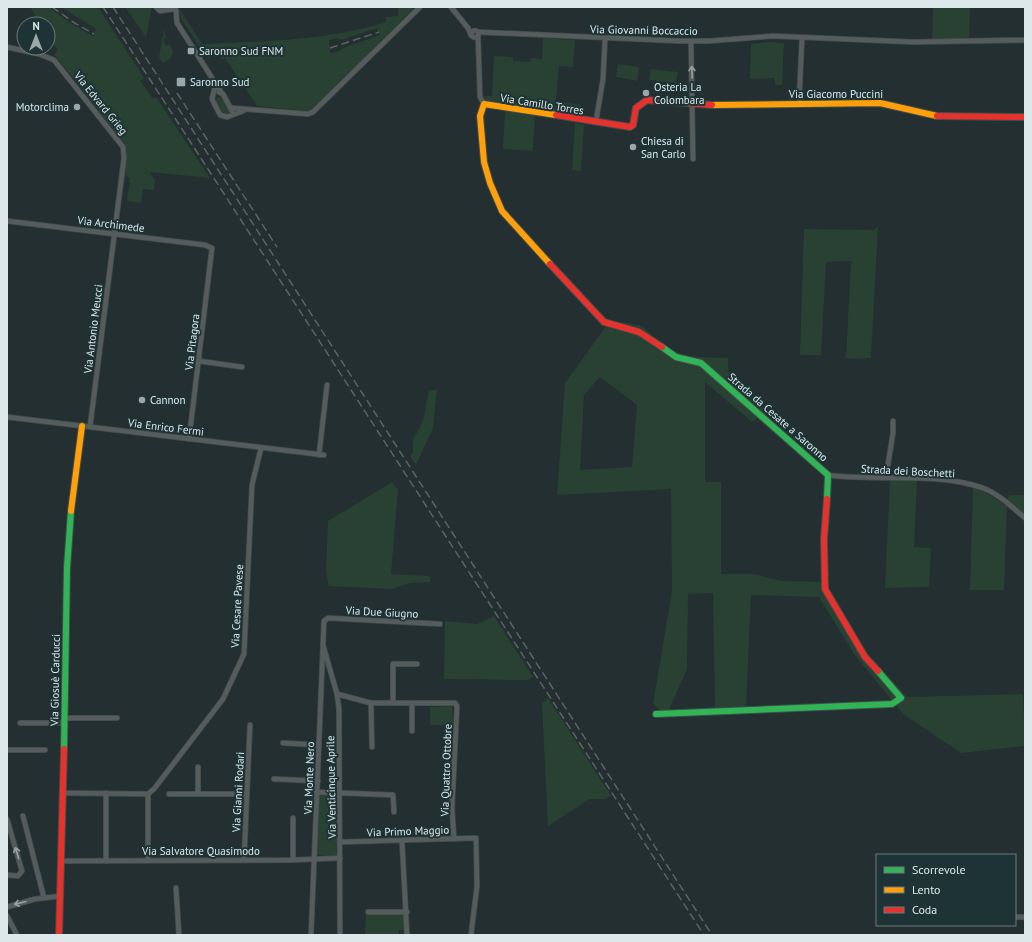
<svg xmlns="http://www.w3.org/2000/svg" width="1032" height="942" viewBox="0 0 1032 942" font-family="'PT Sans',sans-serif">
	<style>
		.green { fill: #284133; fill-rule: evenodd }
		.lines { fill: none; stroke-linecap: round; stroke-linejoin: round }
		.street-casing { stroke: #414c4d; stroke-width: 6 }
		.fast-casing { stroke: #414c4d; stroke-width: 8 }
		.slow-casing { stroke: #414c4d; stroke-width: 8 }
		.jam-casing { stroke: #414c4d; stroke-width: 8 }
		.street { stroke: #565c5b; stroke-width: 4.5 }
		.fast { stroke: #30b455; stroke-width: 6 }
		.slow { stroke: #ff9f0a; stroke-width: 6 }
		.jam { stroke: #e5322d; stroke-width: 6 }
		.rail { stroke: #5c6463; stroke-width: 1.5; stroke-dasharray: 8 4; stroke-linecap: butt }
		.oneway { stroke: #99a2a2 }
		.poi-dot { fill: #9ba7a9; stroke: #1e3335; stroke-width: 1.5 }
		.labels { text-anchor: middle; stroke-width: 4; stroke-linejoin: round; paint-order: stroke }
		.street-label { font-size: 11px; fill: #dce8ea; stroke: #1e3335 }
		.poi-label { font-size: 11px; fill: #dce8ea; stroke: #1e3335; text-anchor: start }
	</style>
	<rect width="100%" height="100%" fill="#232f30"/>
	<g class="green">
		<polygon points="30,7 49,7 70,23 93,36 96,29 61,7 98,7 144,78 140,81 153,99 156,97 210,178 149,172 155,180 154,190 143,189 141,203 127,201 130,178 125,176 127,156 126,146 54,54 58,50 48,35 48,24 41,24"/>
		<polygon points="125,7 152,7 146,37"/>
		<path d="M398,7H415L312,109L309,111L257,106L225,58L222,60L219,55H214L208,59L182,20L179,8L202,44C264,41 327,41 386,22V17L398,16ZM377,28L380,35L343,48L341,50L330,53L329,40L337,38L341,40Z"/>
		<polygon points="933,7 970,7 969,39 932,40"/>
		<polygon points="164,29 166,38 163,40 166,46 170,44 173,52 171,58 163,63 159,57"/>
		<polygon points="543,38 575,40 573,67 559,66 556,101 581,105 580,117 487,102 483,96 492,96 494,56 513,57 513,61 530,62 531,58 542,59"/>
		<polygon points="768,42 784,43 782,85 775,85 775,78 750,79 751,44"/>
		<polygon points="618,64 639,67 637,81 616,77"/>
		<polygon points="651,69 678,72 676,83 649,80"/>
		<polygon points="217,97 222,98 230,111 228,115 222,114 215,103"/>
		<polygon points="505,111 535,116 533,151 503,149"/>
		<polygon points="575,123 584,125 581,171 572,170"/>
		<polygon points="878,225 871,358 846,359 851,261 826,262 821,355 800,355 804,229 874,230"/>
		<path d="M609,322L628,323L642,326L668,349L688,357L728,358V371L768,412L752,422L705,382V482H721V574H753L782,581L823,582L868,654L907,697L1023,694L1025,746L961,753L903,714L854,654L819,597L751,595L746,707L715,709L713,593L688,594L687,669L666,716L653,704L672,591L671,489L557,495L565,383ZM600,377L637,405L632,467L580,470L584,395Z"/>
		<polygon points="429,390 437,390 433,428 416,465 410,456 413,453 413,440 423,421"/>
		<polygon points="890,480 917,481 914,547 931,548 929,587 885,588"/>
		<polygon points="392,482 398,490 391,574 428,576 430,577 430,582 410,583 392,589 329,586 326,572 328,521"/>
		<polygon points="973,488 983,491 1007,506 1004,590 970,590"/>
		<polygon points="1009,495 1025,495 1025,516 1007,500"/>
		<polygon points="494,616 533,677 527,680 444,679 445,621 477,624"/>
		<polygon points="548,698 611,796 605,799 590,799 548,826 542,704"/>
		<polygon points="452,706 453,725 430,725 430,707"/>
		<polygon points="318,794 337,795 336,855 316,855"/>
		<polygon points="366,914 405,914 405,930 399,930 399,935 365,935"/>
	</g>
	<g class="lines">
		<g class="street-casing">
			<g id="street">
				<polyline points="156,7 160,11 173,9 176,10 177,23 221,92"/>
				<polyline points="451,7 468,28 471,35"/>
				<circle cx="475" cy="34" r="3.5"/>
				<polyline points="478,32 679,41 709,41 773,36 913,42 1025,40"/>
				<polyline points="478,35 480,97 484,104"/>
				<polyline points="691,41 693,159"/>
				<polyline points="7,47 39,54 54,60 123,147 124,158 90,427"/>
				<polyline points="216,83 212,99 220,115 227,117 243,111"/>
				<polyline points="219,92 223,94 232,111"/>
				<polyline points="799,104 802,38"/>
				<polyline points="232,108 308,114 313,112 420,7"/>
				<polyline points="596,121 603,79 605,39"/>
				<polyline points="7,221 205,245 212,248 189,439"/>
				<polyline points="199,361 242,367"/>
				<polyline points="7,417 324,455"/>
				<polyline points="319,455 327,385"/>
				<path d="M828,475C879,482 934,471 983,488C999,494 1013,508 1025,518"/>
				<polyline points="886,477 893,433 893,421"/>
				<polyline points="323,645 337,694 339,709 340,935"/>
				<polyline points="337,694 371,703 455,703 457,706 452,808 454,839"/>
				<polyline points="371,703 372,747"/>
				<polyline points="393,703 393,664 417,664"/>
				<polyline points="412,703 412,731"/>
				<polyline points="64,718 117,718"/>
				<polyline points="20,723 64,723"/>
				<polyline points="283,743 319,745"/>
				<polyline points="7,750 45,750"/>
				<polyline points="274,779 318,781"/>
				<polyline points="317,792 393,795 394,812"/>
				<polyline points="63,793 148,794 154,789 223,699 244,654 252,485 261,448"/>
				<polyline points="148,794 148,860"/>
				<polyline points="169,794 247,794"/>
				<polyline points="198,794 198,767"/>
				<polyline points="23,816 44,898"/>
				<polyline points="7,819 22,871 18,876 7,875"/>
				<polyline points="402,841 407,935"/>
				<polyline points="341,842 476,838 477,886 471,935"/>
				<polyline points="244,860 250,725"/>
				<polyline points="293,860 293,818"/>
				<polyline points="62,861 293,860 340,858"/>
				<polyline points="106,861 106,793"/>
				<polyline points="176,888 179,935"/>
				<polyline points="7,907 35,899 61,896"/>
				<polyline points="368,912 407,912"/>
				<polyline points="7,916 17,935"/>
				<polyline points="1015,917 1025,917"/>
				<polyline points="311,935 324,621 328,618 440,624"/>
			</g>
		</g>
		<g class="fast-casing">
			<g id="fast">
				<polyline points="662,347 676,357 701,363 828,475 827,499"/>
				<polyline points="656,714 892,704 901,698 878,671"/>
				<polyline points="64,749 67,568 71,511"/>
			</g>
		</g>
		<g class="slow-casing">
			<g id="slow">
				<polyline points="712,105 880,103 937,116"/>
				<polyline points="550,264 502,211 490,183 484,162 480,116 484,104 556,115"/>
				<polyline points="71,511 82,426"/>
			</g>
		</g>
		<g class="jam-casing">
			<g id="jam">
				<polyline points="556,115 630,127 633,125 636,108 647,100 712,105"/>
				<polyline points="937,116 1025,117"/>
				<polyline points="550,264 604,322 639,332 662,347"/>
				<polyline points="827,499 824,539 825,589 865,657 878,671"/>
				<polyline points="59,935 64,749"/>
			</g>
		</g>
		<use href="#street" class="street"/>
		<use href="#fast" class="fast"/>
		<use href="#slow" class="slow"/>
		<use href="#jam" class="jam"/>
		<g class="rail">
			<polyline points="52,7 73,22 94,34"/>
			<polyline points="103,7 704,935"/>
			<polyline points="113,7 712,935"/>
			<polyline points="330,48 379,32"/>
			<polyline points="177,93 277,247"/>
		</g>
	</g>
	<defs><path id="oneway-shaft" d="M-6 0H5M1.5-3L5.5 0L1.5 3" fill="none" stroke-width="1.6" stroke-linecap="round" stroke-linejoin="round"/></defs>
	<g class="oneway">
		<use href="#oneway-shaft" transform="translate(692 72) rotate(-92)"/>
		<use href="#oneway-shaft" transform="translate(17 853) rotate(-106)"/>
		<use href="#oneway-shaft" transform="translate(20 903) rotate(166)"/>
	</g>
	<g class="poi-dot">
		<rect x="187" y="47" width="8" height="8" rx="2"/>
		<rect x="176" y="77" width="10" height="10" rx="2"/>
		<circle cx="646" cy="93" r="4"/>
		<circle cx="77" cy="107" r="4"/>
		<circle cx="633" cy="147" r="4"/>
		<circle cx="142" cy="400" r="4"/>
	</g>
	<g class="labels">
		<g class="street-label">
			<text transform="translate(644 30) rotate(1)" y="4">Via Giovanni Boccaccio</text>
			<text x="836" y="98">Via Giacomo Puccini</text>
			<text transform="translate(101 103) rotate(51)" y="4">Via Edvard Grieg</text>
			<text transform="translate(542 104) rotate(9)" y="4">Via Camillo Torres</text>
			<text transform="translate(111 224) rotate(7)" y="4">Via Archimede</text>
			<text transform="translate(93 329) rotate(-83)" y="4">Via Antonio Meucci</text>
			<text transform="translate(192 342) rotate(-83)" y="4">Via Pitagora</text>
			<text transform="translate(778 417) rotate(41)" y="4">Strada da Cesate a Saronno</text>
			<text transform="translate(166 427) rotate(7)" y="4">Via Enrico Fermi</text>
			<text transform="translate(908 471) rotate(3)" y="4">Strada dei Boschetti</text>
			<text transform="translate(237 606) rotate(-87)" y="4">Via Cesare Pavese</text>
			<text transform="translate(382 612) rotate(3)" y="4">Via Due Giugno</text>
			<text transform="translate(55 680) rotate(-89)" y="4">Via Giosuè Carducci</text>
			<text transform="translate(446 770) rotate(-88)" y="4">Via Quattro Ottobre</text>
			<text transform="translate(309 778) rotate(-88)" y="4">Via Monte Nero</text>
			<text transform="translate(331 787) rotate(-91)" y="4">Via Venticinque Aprile</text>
			<text transform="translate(238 792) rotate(-87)" y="4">Via Gianni Rodari</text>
			<text transform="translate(408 831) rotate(-2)" y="4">Via Primo Maggio</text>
			<text x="201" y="855">Via Salvatore Quasimodo</text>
		</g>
		<g class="poi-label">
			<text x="199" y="55">Saronno Sud FNM</text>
			<text x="190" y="86">Saronno Sud</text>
			<text x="654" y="91">Osteria La<tspan x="654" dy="13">Colombara</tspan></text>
			<text x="69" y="111" text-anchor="end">Motorclima</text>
			<text x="641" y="145">Chiesa di<tspan x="641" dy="13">San Carlo</tspan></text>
			<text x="150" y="404">Cannon</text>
		</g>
	</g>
	<rect width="1032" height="942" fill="none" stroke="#dce8ea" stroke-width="16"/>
	<rect x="876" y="854" width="140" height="72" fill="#1e3335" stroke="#6a7b7d"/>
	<rect x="884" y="867" width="20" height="6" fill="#30b455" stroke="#6a7b7d"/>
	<text x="912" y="874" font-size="12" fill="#dce8ea">Scorrevole</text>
	<rect x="884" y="887" width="20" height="6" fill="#ff9f0a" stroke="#6a7b7d"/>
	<text x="912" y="894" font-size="12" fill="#dce8ea">Lento</text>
	<rect x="884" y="907" width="20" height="6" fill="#e5322d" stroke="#6a7b7d"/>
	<text x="912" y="914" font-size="12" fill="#dce8ea">Coda</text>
	<g transform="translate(36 36)"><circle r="19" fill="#1e3335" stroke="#6a7b7d"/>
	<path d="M0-3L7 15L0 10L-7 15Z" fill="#9ba7a9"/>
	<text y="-6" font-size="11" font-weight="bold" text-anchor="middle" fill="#dce8ea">N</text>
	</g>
</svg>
